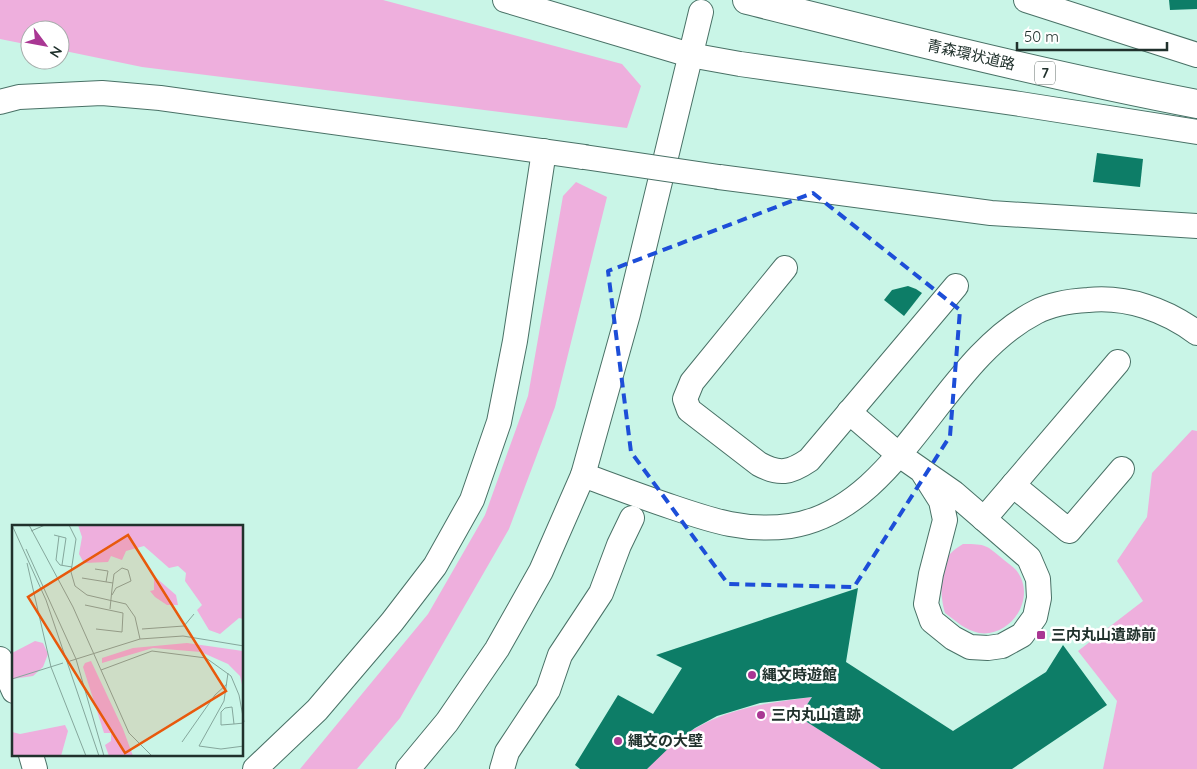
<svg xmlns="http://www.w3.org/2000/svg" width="1197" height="769" viewBox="0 0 1197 769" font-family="Quicksand,'Noto Sans JP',sans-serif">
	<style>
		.green { fill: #eeafdd }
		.building { fill: #0d7d67 }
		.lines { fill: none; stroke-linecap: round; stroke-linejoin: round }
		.minor-casing { stroke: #497166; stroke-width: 26 }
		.highway-casing { stroke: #497166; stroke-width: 30 }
		.minor { stroke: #fff; stroke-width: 24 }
		.highway { stroke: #fff; stroke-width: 28 }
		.minor-bridge-casing { stroke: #497166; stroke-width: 26; stroke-linecap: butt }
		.minor-bridge { stroke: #fff; stroke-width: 24 }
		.marked { fill: none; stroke: #1d4ed8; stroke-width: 4; stroke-dasharray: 10 6; stroke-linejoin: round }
		.poi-dot { fill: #a93793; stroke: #fff; stroke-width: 2 }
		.labels { text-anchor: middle; stroke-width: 5; stroke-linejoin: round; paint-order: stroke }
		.shield { fill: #fff; stroke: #636f6b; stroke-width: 1 }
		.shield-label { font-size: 14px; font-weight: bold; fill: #20312c }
		.street-label { font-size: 15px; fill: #20312c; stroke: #fff }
		.poi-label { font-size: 15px; font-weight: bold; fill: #20312c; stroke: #fff; text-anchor: start }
		.inset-road { fill: none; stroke: #85a79c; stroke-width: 1 }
		.view { fill: #e8590c; fill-opacity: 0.15; stroke: #e8590c; stroke-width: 2.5 }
		.inset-edge { fill: none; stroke: #20312c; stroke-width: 2.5 }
	</style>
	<rect width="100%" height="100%" fill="#c9f5e7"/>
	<g class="green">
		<polygon points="0,0 383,0 622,64 641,86 627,128 142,67 60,50 60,30 30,30 30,45 0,39"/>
		<polygon points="576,182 607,197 555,407 509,529 400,718 357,769 300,769 428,614 485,515 528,396 563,196"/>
		<polygon points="1192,430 1197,431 1197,769 1103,769 1117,701 1078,651 1143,601 1117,561 1147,517 1152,473"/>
		<path d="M963,544C987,544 986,545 1004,560C1008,563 1013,567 1016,570C1038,597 1011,638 979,633C965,630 956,621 945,613C940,597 938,564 953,551C956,548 960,546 963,544Z"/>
		<path d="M812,697L799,717L881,769H647C652,762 660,756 666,750C709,711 757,704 812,697Z"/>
	</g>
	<g class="building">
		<polygon points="1169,0 1197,0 1197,9 1170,10"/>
		<polygon points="1097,153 1143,159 1140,187 1093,182"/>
		<polygon points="908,286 916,289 922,293 904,316 884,300 892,290"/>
		<polygon points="858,588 846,662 953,731 1046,672 1063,645 1107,705 1012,769 881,769 799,717 812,697 760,703 717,716 695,728 674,743 647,769 580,769 575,765 618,695 653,714 682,668 656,655"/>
	</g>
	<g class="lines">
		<g class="minor-casing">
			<g id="minor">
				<polyline points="505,0 690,55 740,64 1020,104 1197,132"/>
				<polyline points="1026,0 1197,55"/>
				<polyline points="0,102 19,97 102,93 160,98 584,157"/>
				<polyline points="719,177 991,213 1197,226"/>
				<path d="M785,268L692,382L685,399L689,410L759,464C779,475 790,473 809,460L956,286"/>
				<polyline points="849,412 898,454 954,493 1029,558 1038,579 1039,598 1035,617 1022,635 1002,646 988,648 970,647 953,638 932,621 926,604 931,574 945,520 941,501 922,471"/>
				<polyline points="583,475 628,314 701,12"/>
				<polyline points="1013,485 1069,531 1122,469"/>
				<polyline points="984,519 1118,362"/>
				<polyline points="0,659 14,691"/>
				<polyline points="31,755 35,769"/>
				<polyline points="255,769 317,710 392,622 435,566 472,500 499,422 515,341 544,151"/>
				<path d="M408,769L447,722L497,649L541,571L583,475C613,486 642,497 672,507C713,521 746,532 790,526C900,509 940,361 1036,312C1051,304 1071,301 1088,300C1127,296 1166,310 1197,333"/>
				<polyline points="502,769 507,752 548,690 560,655 601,593 619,545 632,518"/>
			</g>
		</g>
		<g class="highway-casing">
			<path id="highway" d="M747,0C897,37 1046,75 1197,104"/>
		</g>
		<use href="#minor" class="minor"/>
		<use href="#highway" class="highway"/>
		<g class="minor-bridge-casing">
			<polyline id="minor-bridge" points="584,157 719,177"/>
		</g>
		<use href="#minor-bridge" class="minor-bridge"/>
	</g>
	<path class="marked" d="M813,193L960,310L950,436L854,587L728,584L631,452L608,271Z"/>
	<g class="poi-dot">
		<rect x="1036" y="630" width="10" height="10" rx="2.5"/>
		<circle cx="752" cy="675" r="5"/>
		<circle cx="761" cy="715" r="5"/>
		<circle cx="618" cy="741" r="5"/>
	</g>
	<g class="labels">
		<rect class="shield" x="1035" y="61.5" width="20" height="23" rx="4"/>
		<g class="shield-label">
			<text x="1045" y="78">7</text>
		</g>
		<g class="street-label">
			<text transform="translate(971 55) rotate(13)" y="5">青森環状道路</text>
		</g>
		<g class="poi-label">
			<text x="1051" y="640">三内丸山遺跡前</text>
			<text x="762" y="680">縄文時遊館</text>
			<text x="771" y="720">三内丸山遺跡</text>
			<text x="628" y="746">縄文の大壁</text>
		</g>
	</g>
	<g transform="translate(12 525)">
		<rect width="231" height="231" fill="#c9f5e7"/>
		<path d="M66,0H231V94L227,93L208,109L197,105L185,85L190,80L173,56L174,48L166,41L157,43L132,21L114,26L110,35L99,31L96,37L72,38L67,29L70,12ZM142,51L164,70L166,80H155L143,72L138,66L142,65ZM23,116L31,118L36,129L31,142L21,151L0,154V128ZM175,118L231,126V164L228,151L216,139L189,127L141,123L90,138V133L121,123ZM79,136L111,204L121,231H97L93,220L99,216V208H92L71,142L73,138ZM53,200L56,206L49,231H0V207L8,209Z" fill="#eeafdd"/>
		<path class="inset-road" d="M0,0L34,75L87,231M17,0L61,82L117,208L140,231M57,0L64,14L59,47L63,61L75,70L114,79L123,92L128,114L171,111L232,121M19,6L33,0M42,10L54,13L50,40M47,11L44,35L48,40L60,42M14,24L64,134L92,231M15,38L39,142L74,231M83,44L96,46L94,57M70,53L101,58M73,80L111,88L110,107L84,104M98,84L100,64L102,49L110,43L116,45L119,56L104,63L100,70M130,104L172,101L182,89M58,136L128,114M89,145L140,126L194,133L219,151L227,170L232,197M216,148L212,176L187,221L209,224L232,221M0,154L51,138M222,199L220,182L213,183L209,187V200L222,199L232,198M170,217L203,170L215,159"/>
		<path class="view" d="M116,10L214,166L113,228L16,72Z"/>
		<rect width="231" height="231" class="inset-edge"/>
	</g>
	<g transform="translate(45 45) rotate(122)"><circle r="24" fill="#ffffff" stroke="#a6adab"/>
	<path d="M0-4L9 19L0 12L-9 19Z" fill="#a93793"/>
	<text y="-8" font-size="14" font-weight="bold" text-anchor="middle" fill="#20312c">N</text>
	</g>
	<path d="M1017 42v8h150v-8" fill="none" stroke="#20312c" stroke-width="2.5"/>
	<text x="1024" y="42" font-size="15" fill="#20312c" stroke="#ffffff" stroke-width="4" paint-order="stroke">50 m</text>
</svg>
